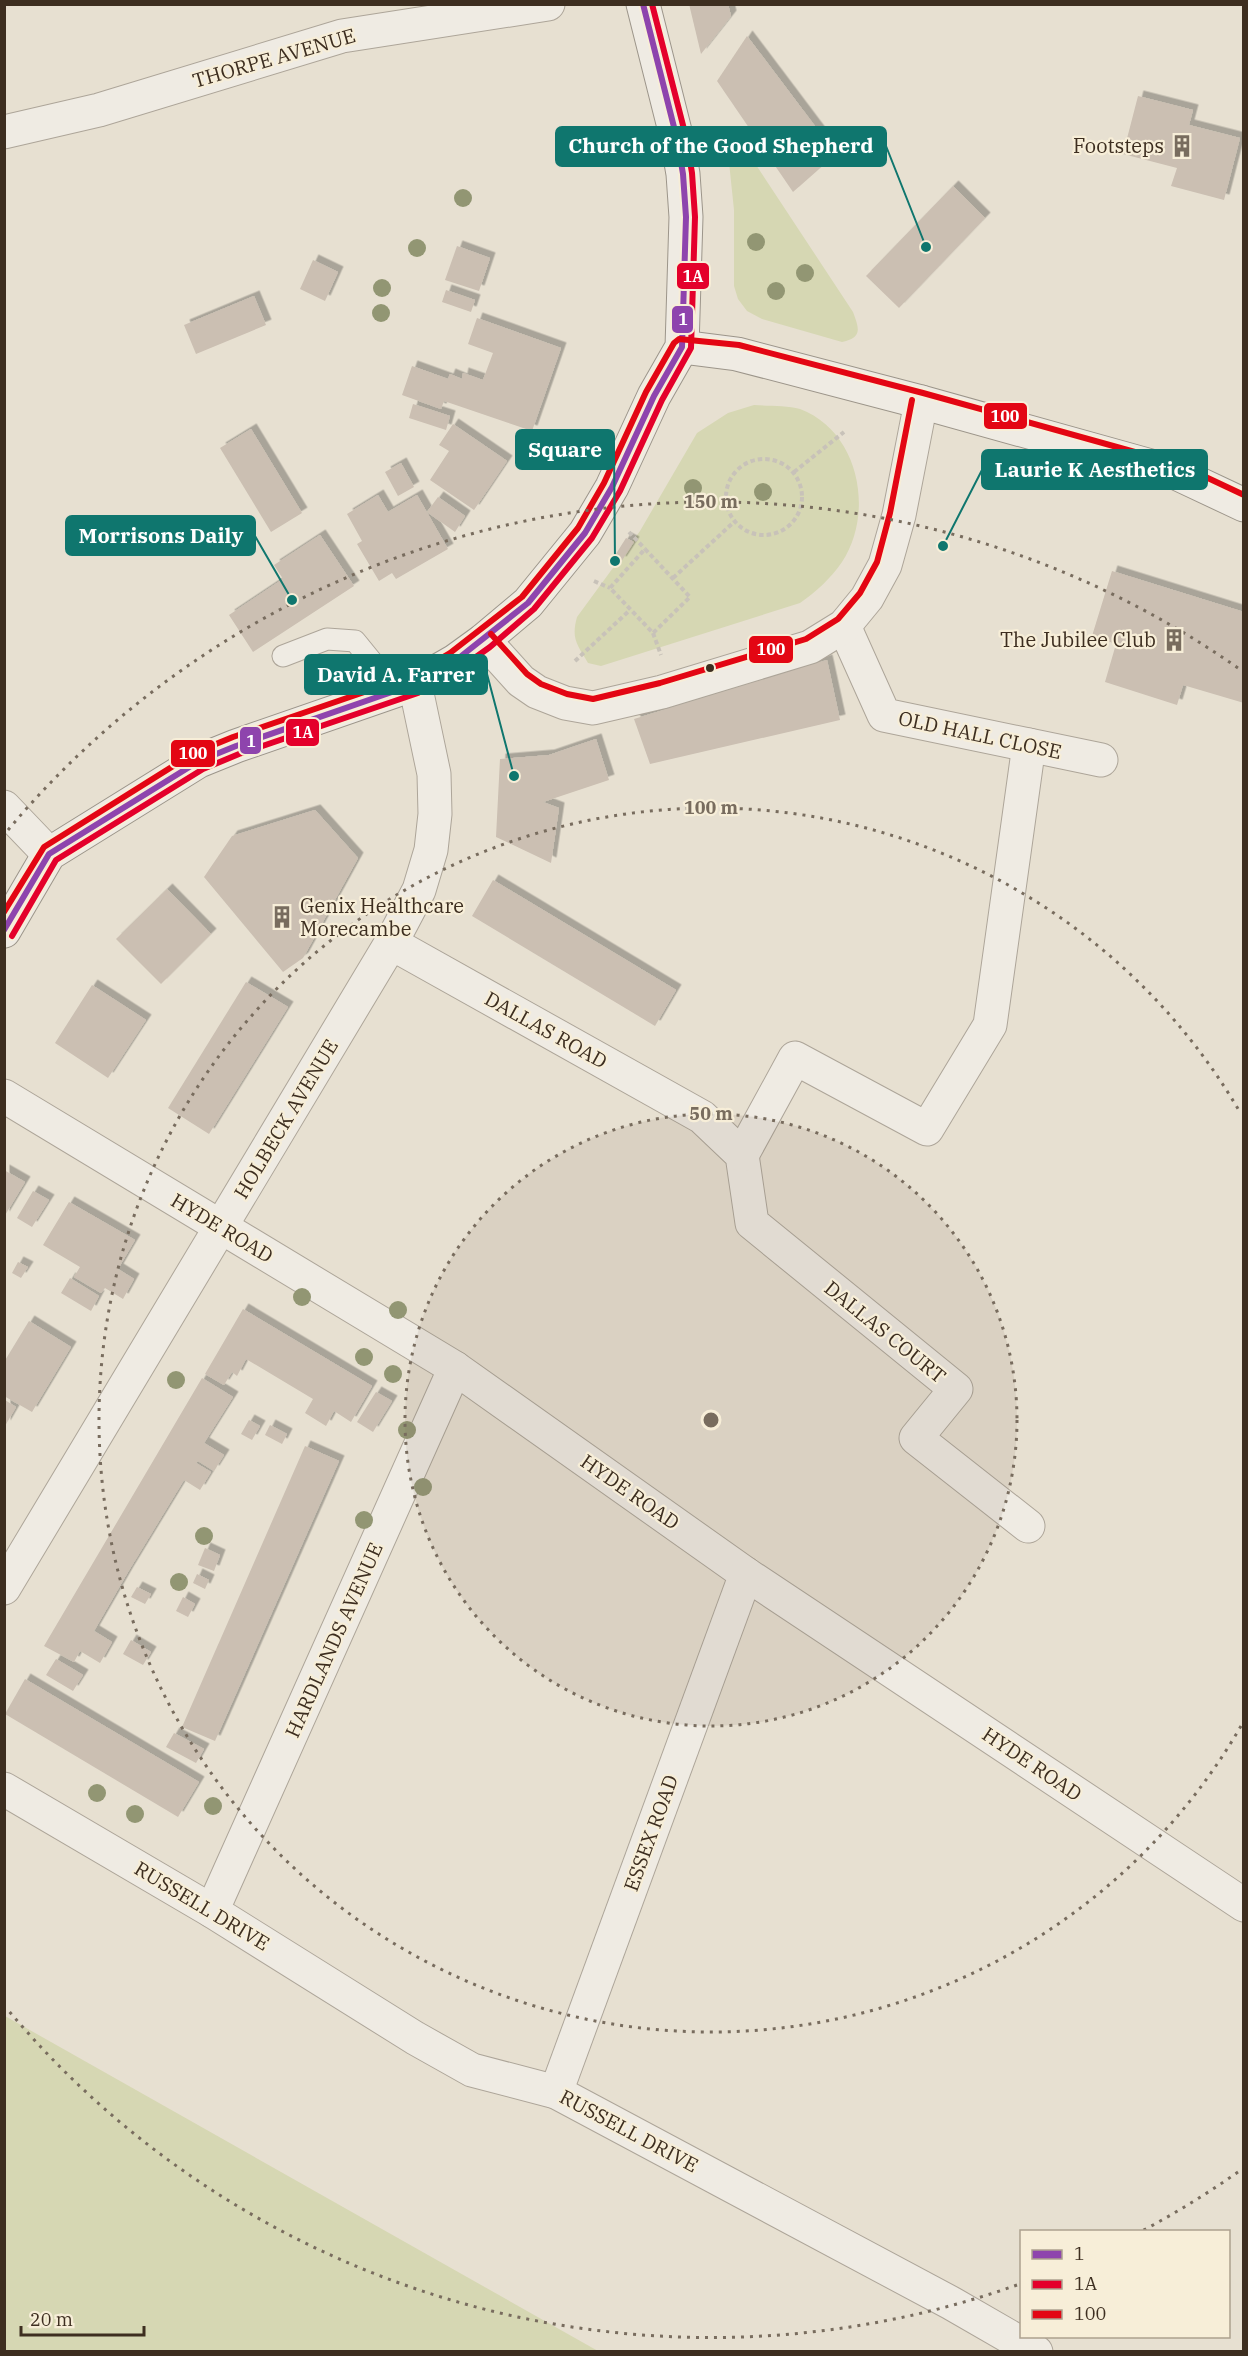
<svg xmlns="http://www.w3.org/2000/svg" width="1248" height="2356" viewBox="0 0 1248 2356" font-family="'IBM Plex Serif',serif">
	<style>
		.green { fill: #d6d7b3 }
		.building { fill: #cbbfb2; filter: url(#shadow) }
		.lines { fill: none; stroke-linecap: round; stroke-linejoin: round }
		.lane-casing { stroke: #ada599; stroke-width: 23 }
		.street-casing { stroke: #ada599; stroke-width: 35 }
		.secondary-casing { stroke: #9c958a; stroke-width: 35 }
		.path { stroke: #c8c2b9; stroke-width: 4; stroke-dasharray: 4.5 3; stroke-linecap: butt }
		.lane { stroke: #efebe3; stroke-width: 21 }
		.street { stroke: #efebe3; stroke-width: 33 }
		.secondary { stroke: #efebe3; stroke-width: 33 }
		.bus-1-casing { stroke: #f7eed8; stroke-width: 10 }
		.bus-2-casing { stroke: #f7eed8; stroke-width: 10 }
		.bus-3-casing { stroke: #f7eed8; stroke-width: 10 }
		.bus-1 { stroke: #8e44ad; stroke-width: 6 }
		.bus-2 { stroke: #e4002b; stroke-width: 6 }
		.bus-3 { stroke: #e30613; stroke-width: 6 }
		.tree { fill: #929673 }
		.ring { fill: none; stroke: #786c5e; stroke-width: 3; stroke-dasharray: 3 6 }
		.bus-dot { fill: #3d2e20; stroke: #f7eed8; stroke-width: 2 }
		.labels { text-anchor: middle; stroke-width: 4.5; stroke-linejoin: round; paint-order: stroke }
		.street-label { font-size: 20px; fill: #3d2e20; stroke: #f7eed8 }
		.poi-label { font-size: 20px; fill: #3d2e20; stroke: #f7eed8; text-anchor: end }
		.centre { fill: #786c5e; stroke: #f7eed8; stroke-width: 3 }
		.ring-label { font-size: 18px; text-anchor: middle; font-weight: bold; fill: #786c5e; stroke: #f7eed8; stroke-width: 4.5; stroke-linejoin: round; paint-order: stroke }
		.leader { fill: none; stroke: #0f766e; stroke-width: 2 }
		.callout-dot { fill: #0f766e; stroke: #f7eed8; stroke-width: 2 }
		.callout { fill: #0f766e; stroke: #0f766e; stroke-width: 2 }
		.callout-label { font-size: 21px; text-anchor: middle; font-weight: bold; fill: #fff }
		.line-badge { stroke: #f7eed8; stroke-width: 2 }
		.badge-label { font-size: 16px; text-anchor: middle; font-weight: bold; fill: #fff }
	</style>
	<defs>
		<filter id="shadow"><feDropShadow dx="5.5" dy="-5.5" stdDeviation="0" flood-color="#0004"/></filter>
	</defs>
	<rect width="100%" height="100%" fill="#e7e0d1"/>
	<g class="green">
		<path d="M737,136L853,312C859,328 863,338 842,342L762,319L747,311L738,299L734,286V210L727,143Z"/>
		<path d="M754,405C769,406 787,405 800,409C859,431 875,512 842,562C830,579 817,591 800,603L601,666L588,663C577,644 571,639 577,617L640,531L697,433L728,413Z"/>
		<polygon points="4,2016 5,2016 598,2351 5,2351"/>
	</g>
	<g class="building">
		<polygon points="689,4 728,4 731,16 701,54"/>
		<polygon points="747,36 836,154 793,192 717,81"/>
		<polygon points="1138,96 1193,110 1189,125 1240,138 1224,200 1171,186 1177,168 1123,154"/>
		<polygon points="953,186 985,218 899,308 866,276"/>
		<polygon points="457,246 490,258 479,291 445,280"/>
		<polygon points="313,260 338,272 325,301 300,289"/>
		<polygon points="446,290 475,300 471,312 442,302"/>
		<polygon points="254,296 266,325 196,354 184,325"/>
		<polygon points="477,318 561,348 532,431 444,401 441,409 402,395 412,366 448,379 450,374 462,379 463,373 483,380 493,353 468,344"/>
		<polygon points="413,404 450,416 446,430 409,418"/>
		<polygon points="453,424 507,461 474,510 430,480 449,451 439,445"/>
		<polygon points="251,429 302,513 271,532 220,448"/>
		<polygon points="401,463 414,487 398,496 385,472"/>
		<polygon points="378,495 388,512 417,495 448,549 396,579 392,573 379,581 357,544 362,541 347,514"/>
		<polygon points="438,497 465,516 455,532 427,512"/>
		<polygon points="320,535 354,586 253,652 229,615 283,579 274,565"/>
		<polygon points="626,538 634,542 621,562 614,557"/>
		<polygon points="1112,571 1244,612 1244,703 1183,685 1177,705 1105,682 1116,644 1092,636"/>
		<polygon points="827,660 840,720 650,764 634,719"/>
		<polygon points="596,739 609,780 543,802 559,808 551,863 496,837 500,759 549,755"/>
		<polygon points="315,810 358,858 303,958 283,972 204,877 232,836"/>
		<polygon points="493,880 676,990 655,1026 472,916"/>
		<polygon points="167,889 211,934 161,984 116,939"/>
		<polygon points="246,982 288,1007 209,1134 168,1108"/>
		<polygon points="92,985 146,1020 108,1078 55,1043"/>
		<polygon points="4,1170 25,1182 4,1217"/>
		<polygon points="33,1191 49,1200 32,1227 17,1218"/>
		<polygon points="69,1202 135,1240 118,1269 134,1279 123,1299 105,1288 101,1293 74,1277 80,1267 43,1245"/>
		<polygon points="18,1262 28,1267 21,1278 12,1273"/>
		<polygon points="70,1278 99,1296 91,1311 61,1293"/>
		<polygon points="243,1309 372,1386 351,1422 334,1411 326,1426 305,1413 313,1399 246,1359 237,1376 232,1372 224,1385 205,1374"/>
		<polygon points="29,1321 71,1347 32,1412 4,1396 4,1362"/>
		<polygon points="202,1378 233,1397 204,1443 224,1455 214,1471 198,1461 196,1463 211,1472 200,1490 184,1480 128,1572 94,1631 112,1642 100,1663 80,1651 74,1662 44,1646"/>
		<polygon points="376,1392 392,1401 373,1432 357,1422"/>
		<polygon points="5,1400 16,1407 5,1426"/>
		<polygon points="249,1420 260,1426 252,1440 241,1434"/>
		<polygon points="270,1425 287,1434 282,1444 265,1435"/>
		<polygon points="305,1446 339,1461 215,1741 182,1727"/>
		<polygon points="205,1548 220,1555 214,1571 198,1565"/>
		<polygon points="197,1574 209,1580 205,1589 193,1583"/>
		<polygon points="137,1587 151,1594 145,1604 131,1597"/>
		<polygon points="183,1597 195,1604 188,1617 176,1611"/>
		<polygon points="131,1640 151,1652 143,1665 123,1654"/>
		<polygon points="56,1659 83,1675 73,1691 46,1675"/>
		<polygon points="25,1679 199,1782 178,1817 5,1714"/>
		<polygon points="174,1733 204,1749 196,1763 166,1747"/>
	</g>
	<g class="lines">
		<g class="lane-casing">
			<polyline id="lane" points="283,656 327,639 355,641 377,668 387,693"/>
		</g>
		<g class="street-casing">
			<g id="street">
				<polyline points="4,132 99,110 342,36 548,4"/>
				<polyline points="844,626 884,715 1101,760"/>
				<polyline points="484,640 521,681 537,692 565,703 593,708 662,692 810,647 844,626 867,598 885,565 899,515 921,402"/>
				<polyline points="4,807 49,854"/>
				<polyline points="391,943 702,1117 742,1155 752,1223 956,1389 916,1438 1028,1526"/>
				<polyline points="4,1096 455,1368 746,1574 1244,1905"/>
				<polyline points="742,1155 795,1058 927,1129 990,1025 1029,745"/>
				<polyline points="4,1588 391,943 419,890 431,850 435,814 434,774 415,684"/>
				<polyline points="4,1789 212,1911 415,2038 472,2070 556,2092 951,2303 1036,2352"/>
				<polyline points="212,1911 455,1368"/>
				<polyline points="556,2092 746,1574"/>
			</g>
		</g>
		<g class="secondary-casing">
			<g id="secondary">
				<polyline points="682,347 737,354 921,402 1176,473 1244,505"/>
				<polyline points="4,931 49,854 199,761 236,746 415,684 455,661 484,640 528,603 585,533 612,487 654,396 682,347 686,217 683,174 677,139 643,4"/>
			</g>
		</g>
		<g class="path">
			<circle cx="764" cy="497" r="38"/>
			<polyline points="794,472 844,432"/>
			<polyline points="629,532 645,549"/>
			<polygon points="645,549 690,597 653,633 610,588"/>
			<polyline points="673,578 734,522"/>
			<polyline points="594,581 610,588"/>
			<polyline points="653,633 661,655"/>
			<polyline points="575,661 630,610"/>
		</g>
		<use href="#lane" class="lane"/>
		<use href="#street" class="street"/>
		<use href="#secondary" class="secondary"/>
		<g class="bus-1-casing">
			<polyline id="bus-1" points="4,930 49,854 199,761 236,746 415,684 455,661 528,603 585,533 612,487 654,396 682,347 686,217 683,174 677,139 643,4"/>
		</g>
		<g class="bus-2-casing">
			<polyline id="bus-2" points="12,936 56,860 203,769 239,754 418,693 459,669 490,647 534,609 592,538 620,491 662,400 691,348 695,217 692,173 686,137 652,4"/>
		</g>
		<g class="bus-3-casing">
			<g id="bus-3">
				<polyline points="491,634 527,674 541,684 567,694 593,699 660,683 806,639 838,619 860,593 877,562 890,513 912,400"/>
				<polyline points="4,912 44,847 194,753 233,737 411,676 450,653 522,597 578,528 604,483 646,392 674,343 679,339 739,345 923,393 1178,464 1244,495"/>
			</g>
		</g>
		<use href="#bus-1" class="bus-1"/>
		<use href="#bus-2" class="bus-2"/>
		<use href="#bus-3" class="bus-3"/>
	</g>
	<g class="tree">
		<circle cx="463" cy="198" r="9"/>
		<circle cx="756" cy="242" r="9"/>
		<circle cx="417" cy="248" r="9"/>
		<circle cx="805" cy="273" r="9"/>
		<circle cx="382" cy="288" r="9"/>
		<circle cx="776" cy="291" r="9"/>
		<circle cx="381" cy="313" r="9"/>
		<circle cx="693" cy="488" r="9"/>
		<circle cx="763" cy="492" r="9"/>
		<circle cx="302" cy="1297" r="9"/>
		<circle cx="398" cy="1310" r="9"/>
		<circle cx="364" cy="1357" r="9"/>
		<circle cx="393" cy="1374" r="9"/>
		<circle cx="176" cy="1380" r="9"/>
		<circle cx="407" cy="1430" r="9"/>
		<circle cx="423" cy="1487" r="9"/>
		<circle cx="364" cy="1520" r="9"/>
		<circle cx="204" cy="1536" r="9"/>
		<circle cx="179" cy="1582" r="9"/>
		<circle cx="97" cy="1793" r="9"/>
		<circle cx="213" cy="1806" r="9"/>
		<circle cx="135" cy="1814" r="9"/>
	</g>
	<circle cx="711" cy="1420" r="306" fill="#786c5e" fill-opacity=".12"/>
	<g class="ring">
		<circle cx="711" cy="1420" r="306"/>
		<path d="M1241 1726A612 612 0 1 1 1241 1114"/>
		<path d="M1238 2172A918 918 0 0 1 1142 2231M1017 2285A918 918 0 0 1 8 2010M8 830A918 918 0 0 1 1238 668"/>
	</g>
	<defs>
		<g id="building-bare" transform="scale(1.8)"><path d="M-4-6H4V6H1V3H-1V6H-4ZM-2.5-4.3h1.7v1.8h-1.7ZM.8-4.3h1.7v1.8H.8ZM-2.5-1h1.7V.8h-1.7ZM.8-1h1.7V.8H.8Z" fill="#786c5e" stroke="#f7eed8" stroke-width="2.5" paint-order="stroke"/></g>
	</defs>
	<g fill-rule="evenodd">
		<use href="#building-bare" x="1182" y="146"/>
		<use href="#building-bare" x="1174" y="640"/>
		<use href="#building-bare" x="282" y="917"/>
	</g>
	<circle class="bus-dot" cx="710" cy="668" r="5"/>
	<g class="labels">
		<g class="street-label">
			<text transform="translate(274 58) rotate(-16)" y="7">THORPE AVENUE</text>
			<text transform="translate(980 735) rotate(12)" y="7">OLD HALL CLOSE</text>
			<text transform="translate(546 1030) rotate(29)" y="7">DALLAS ROAD</text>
			<text transform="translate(286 1119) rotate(-59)" y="7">HOLBECK AVENUE</text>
			<text transform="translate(222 1228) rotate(31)" y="7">HYDE ROAD</text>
			<text transform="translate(885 1332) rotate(39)" y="7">DALLAS COURT</text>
			<text transform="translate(630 1492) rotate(35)" y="7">HYDE ROAD</text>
			<text transform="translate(334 1640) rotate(-66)" y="7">HARDLANDS AVENUE</text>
			<text transform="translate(1032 1764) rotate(34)" y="7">HYDE ROAD</text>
			<text transform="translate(651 1833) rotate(-70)" y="7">ESSEX ROAD</text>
			<text transform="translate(202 1906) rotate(31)" y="7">RUSSELL DRIVE</text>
			<text transform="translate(629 2131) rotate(28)" y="7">RUSSELL DRIVE</text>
		</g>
		<g class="poi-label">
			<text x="1164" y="153">Footsteps</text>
			<text x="1156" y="647">The Jubilee Club</text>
			<text x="300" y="913" text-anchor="start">Genix Healthcare<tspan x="300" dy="23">Morecambe</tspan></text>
		</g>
	</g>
	<circle cx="711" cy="1420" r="9" class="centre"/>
	<g class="ring-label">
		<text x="711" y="508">150 m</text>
		<text x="711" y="814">100 m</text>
		<text x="711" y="1120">50 m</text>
	</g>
	<path class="leader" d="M926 247L886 146M615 561L614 449M943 546L982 470M292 600L255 536M514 776L487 674"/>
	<g class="callout-dot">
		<circle cx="926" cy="247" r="6"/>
		<circle cx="615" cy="561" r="6"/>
		<circle cx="943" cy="546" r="6"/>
		<circle cx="292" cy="600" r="6"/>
		<circle cx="514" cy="776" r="6"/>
	</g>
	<g class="callout">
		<rect x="556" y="127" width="330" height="39" rx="6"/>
		<rect x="516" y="430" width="98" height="39" rx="6"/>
		<rect x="982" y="450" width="225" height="39" rx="6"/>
		<rect x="66" y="516" width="189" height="39" rx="6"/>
		<rect x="305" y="655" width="182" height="39" rx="6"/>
	</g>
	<g class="callout-label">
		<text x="721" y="153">Church of the Good Shepherd</text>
		<text x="565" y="457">Square</text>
		<text x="1095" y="477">Laurie K Aesthetics</text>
		<text x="161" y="543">Morrisons Daily</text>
		<text x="396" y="682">David A. Farrer</text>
	</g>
	<g class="line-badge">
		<rect x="676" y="262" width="34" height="28" rx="6" fill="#e4002b"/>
		<rect x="671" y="305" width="23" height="29" rx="6" fill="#8e44ad"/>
		<rect x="983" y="402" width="45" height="28" rx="6" fill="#e30613"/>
		<rect x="748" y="635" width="46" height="29" rx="6" fill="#e30613"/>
		<rect x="285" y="718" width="35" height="29" rx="6" fill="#e4002b"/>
		<rect x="239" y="726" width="23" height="29" rx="6" fill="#8e44ad"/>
		<rect x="170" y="739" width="46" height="29" rx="6" fill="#e30613"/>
	</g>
	<g class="badge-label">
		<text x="693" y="282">1A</text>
		<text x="683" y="325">1</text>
		<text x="1005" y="422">100</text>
		<text x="771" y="655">100</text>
		<text x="303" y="738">1A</text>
		<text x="251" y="747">1</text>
		<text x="193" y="759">100</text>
	</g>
	<rect width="1248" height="2356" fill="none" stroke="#3d2e20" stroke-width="12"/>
	<rect x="1020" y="2230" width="210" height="108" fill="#f7eed8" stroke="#ada18e" stroke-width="1.5"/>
	<rect x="1032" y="2250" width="30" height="9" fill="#8e44ad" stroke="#ada18e" stroke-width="1.5"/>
	<text x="1074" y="2260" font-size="18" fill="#3d2e20">1</text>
	<rect x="1032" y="2280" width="30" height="9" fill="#e4002b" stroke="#ada18e" stroke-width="1.5"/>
	<text x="1074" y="2290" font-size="18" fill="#3d2e20">1A</text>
	<rect x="1032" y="2310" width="30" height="9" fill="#e30613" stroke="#ada18e" stroke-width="1.5"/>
	<text x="1074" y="2320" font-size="18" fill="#3d2e20">100</text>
	<path d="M21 2326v9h123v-9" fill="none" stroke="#3d2e20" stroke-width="3"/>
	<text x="30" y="2326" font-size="18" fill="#3d2e20" stroke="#f7eed8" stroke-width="4.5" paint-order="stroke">20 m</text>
</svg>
